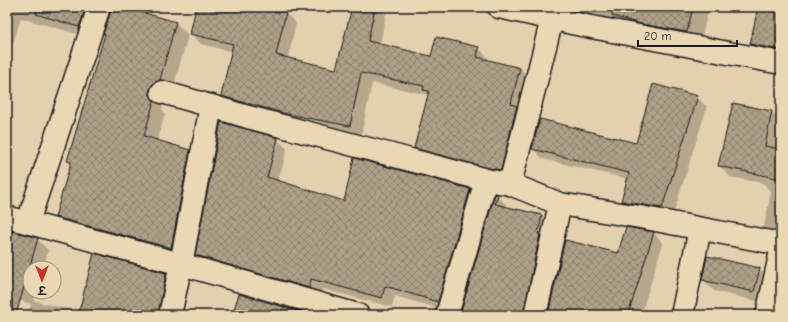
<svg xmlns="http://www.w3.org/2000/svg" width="788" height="322" viewBox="0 0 788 322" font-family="'Comic Neue','Playpen Sans Deva',sans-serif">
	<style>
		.shadow { fill: #0003 }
		.building { fill: url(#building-cross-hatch); stroke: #1c1c1c }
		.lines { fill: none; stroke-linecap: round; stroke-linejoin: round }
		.minor-casing { stroke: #1c1c1c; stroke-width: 25 }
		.minor { stroke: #ecd7b5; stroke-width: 22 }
	</style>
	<defs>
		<pattern id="building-cross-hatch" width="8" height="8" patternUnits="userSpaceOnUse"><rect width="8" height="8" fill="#afa188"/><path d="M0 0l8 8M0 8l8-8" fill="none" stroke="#8e826e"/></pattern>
	</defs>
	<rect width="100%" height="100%" fill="#e4d0af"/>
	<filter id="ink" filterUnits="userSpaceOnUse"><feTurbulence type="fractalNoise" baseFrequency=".025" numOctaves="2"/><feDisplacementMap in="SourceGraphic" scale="8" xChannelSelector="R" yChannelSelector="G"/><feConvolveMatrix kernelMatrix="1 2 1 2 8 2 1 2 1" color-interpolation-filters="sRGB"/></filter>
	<g filter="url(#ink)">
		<g class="shadow">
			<polygon points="7,7 100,7 91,38 21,18 7,63"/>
			<polygon points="112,7 121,7 176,23 188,35 172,92 162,101 162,108 165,114 157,141 189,151 201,163 183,260 68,229 56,217 71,164 69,161 106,35 104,34 112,11"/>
			<polygon points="197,7 261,7 285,13 296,23 288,59 337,70 353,7 379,7 386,14 380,45 432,57 436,38 479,48 489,59 489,61 520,68 530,79 500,178 426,158 416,148 429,95 372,83 361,136 233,106 223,96 233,52 201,44 191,34"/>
			<polygon points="580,7 709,7 700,45 593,21"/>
			<polygon points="759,7 781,7 781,59 762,55 751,44"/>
			<polygon points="697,97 707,107 672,218 632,211 622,201 628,179 543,159 533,149 637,144"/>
			<polygon points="734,105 772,112 781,122 781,131 777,150 781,150 781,240 775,238 764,227 771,192 763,183 730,177 720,166"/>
			<polygon points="277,139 287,149 278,182 345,202 355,159 470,190 480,200 448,311 395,296 392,307 322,289 319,297 207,265 196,255"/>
			<polygon points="497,196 507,205 506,207 542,216 552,226 534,315 461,315"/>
			<polygon points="627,229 654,233 663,243 641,315 549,315 618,254"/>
			<polygon points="37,239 48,250 43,268 30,268 30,292 36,292 34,301 80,312 166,274 178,287 172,315 28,315 31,304 9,297 7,296 7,254"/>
			<polygon points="759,269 770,280 765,303 714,291 703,280"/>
		</g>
		<g class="building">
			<polygon points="37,7 86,7 79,27 36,14"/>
			<polygon points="111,7 124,7 176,22 160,80 154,83 150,89 150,95 154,101 144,136 190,150 171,248 55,217 71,162 67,161 105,34 103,34 111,11"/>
			<polygon points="196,7 265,7 286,12 276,55 336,69 352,7 375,7 368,41 431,56 436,37 479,47 477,57 520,68 511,104 517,106 515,113 501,170 489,168 414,148 429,91 423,90 424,86 361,73 350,126 287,114 221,96 233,44 190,34"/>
			<polygon points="613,7 693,7 687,32 641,24 612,16"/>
			<polygon points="758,7 781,7 781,50 750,44"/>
			<polygon points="653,84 698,96 662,208 621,201 629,173 532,149 540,119 636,143"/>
			<polygon points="733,103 772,111 765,146 781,149 781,179 718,166"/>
			<polygon points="221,122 278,138 267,177 344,201 354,158 470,189 438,302 385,286 382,298 311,279 309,288 195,255"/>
			<polygon points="495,194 498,195 495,204 542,215 538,234 540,234 523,315 460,315"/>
			<polygon points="626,227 654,232 628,315 548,315 565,240 618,253"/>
			<polygon points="12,231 38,238 16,315 7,315 7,251"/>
			<polygon points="94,253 166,273 158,315 78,315"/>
			<polygon points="707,256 760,268 754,292 702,280"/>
			<polygon points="239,294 301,312 300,315 232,315"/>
		</g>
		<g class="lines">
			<g class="minor-casing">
				<g id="minor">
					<polyline points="499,7 586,26 781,63"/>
					<polyline points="162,92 211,106 248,117 486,180 510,184 560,204 640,217 781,244"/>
					<polyline points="510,184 552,19 554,7"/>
					<polyline points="7,217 181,264 358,315"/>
					<polyline points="28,222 99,7"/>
					<polyline points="170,315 181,264 211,106"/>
					<polyline points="447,315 486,180"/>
					<polyline points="535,315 560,204"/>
					<polyline points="682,315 700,229"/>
					<polyline points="767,315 781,251"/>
				</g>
			</g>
			<use href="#minor" class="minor"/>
		</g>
	</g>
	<rect width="788" height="322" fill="none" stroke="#ecd7b5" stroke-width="24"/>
	<rect x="12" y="12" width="764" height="298" fill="none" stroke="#1c1c1c" stroke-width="1.5" filter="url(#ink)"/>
	<g transform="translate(42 280) rotate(180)"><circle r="19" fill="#ecd7b5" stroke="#998c78"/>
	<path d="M0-3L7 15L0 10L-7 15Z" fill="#c8321e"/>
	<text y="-6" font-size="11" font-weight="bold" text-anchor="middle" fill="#1c1c1c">उ</text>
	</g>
	<path d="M638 40v6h99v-6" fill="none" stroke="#1c1c1c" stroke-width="2"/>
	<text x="644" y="40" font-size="12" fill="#1c1c1c" stroke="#ecd7b5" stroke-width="3" paint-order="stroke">20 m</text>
</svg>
